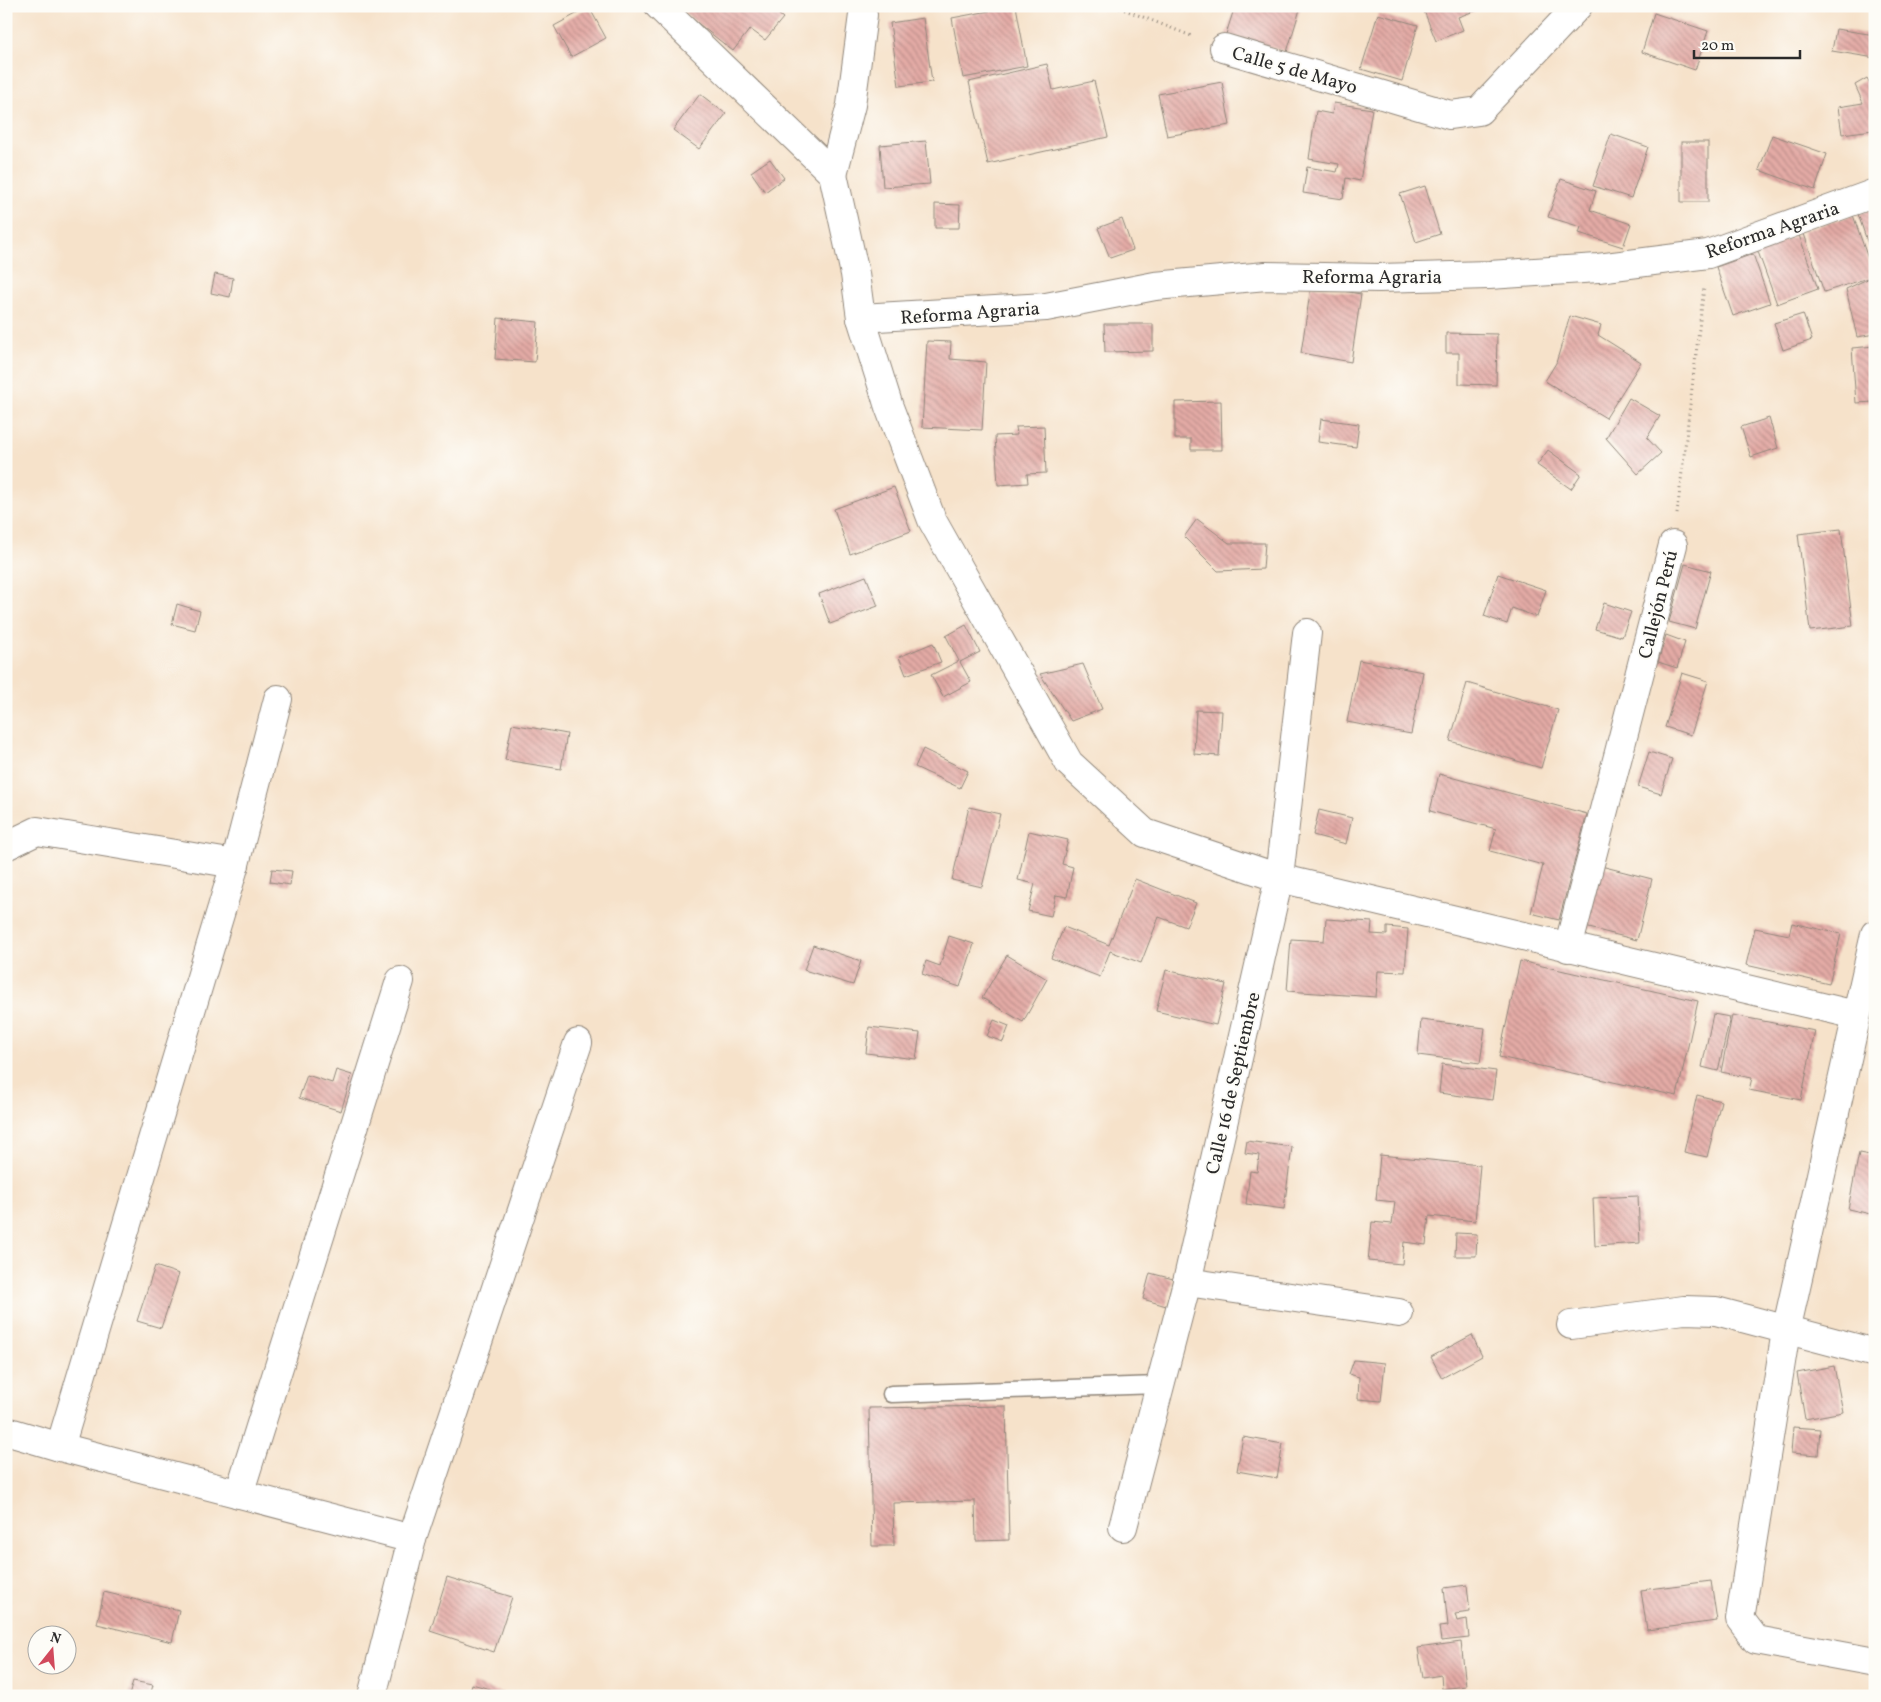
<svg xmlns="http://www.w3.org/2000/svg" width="1881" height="1702" viewBox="0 0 1881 1702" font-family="Vollkorn,serif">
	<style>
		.building { fill: url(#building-back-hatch) }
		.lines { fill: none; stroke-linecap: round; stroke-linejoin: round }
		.service-casing { stroke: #90867a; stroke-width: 19 }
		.minor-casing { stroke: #90867a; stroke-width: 30 }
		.path { stroke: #90867a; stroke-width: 3; stroke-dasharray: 1 4; stroke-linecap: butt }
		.service { stroke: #fff; stroke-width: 16 }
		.minor { stroke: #fff; stroke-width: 28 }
		.labels { text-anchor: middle; stroke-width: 4; stroke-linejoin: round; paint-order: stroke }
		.street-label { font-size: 19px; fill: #2b2b2b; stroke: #fdfcf7 }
	</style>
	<defs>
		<pattern id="building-back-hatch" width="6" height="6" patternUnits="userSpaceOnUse" patternTransform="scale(1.25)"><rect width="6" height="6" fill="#e4aba6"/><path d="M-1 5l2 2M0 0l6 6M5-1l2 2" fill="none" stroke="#b98b87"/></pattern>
	</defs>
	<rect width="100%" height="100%" fill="#fdfcf7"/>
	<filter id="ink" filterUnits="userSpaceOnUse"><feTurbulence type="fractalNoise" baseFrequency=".02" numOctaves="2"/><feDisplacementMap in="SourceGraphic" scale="10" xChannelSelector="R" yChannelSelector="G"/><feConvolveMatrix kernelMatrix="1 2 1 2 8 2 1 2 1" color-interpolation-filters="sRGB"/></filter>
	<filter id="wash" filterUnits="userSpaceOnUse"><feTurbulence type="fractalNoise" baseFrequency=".0096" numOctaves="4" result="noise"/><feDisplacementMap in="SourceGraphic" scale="20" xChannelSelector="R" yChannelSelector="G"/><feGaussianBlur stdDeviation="1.12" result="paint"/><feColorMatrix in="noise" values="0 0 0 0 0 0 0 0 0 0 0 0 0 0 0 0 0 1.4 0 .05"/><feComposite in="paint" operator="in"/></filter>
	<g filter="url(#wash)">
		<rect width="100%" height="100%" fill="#f6e2ca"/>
		<g id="blocks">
			<g class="building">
				<polygon points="691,6 774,6 772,9 783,18 765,40 750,29 733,51 685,13"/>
				<polygon points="1016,6 1027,66 963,78 952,18"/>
				<polygon points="1235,6 1301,6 1287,52 1226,34"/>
				<polygon points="1422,6 1479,6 1480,9 1458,17 1463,30 1436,41"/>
				<polygon points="589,7 606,38 571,57 554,26"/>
				<polygon points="1654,13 1708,31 1695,70 1642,52"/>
				<polygon points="1378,14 1418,25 1402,81 1361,69"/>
				<polygon points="923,18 932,82 899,86 890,23"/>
				<polygon points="1836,29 1875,35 1875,58 1832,51"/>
				<polygon points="1047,64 1053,90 1094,81 1108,137 988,164 969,82"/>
				<polygon points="1867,78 1875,92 1875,113 1871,115 1873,130 1842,134 1838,107 1863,103 1855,85"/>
				<polygon points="1222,82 1230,125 1167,136 1158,94"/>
				<polygon points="700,94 726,114 699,149 673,130"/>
				<polygon points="1334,103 1372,109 1360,181 1346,178 1343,199 1303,193 1307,167 1337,172 1339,164 1309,159 1316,111 1332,114"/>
				<polygon points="1611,134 1648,147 1631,198 1593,186"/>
				<polygon points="1772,135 1827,154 1815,190 1759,170"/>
				<polygon points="926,141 930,184 883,187 880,145"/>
				<rect x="1681" y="142" width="27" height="60"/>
				<polygon points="770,159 784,178 765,192 751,172"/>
				<polygon points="1561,179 1596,191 1590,210 1631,224 1623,247 1579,233 1581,227 1548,217"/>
				<polygon points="1425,186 1440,234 1416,242 1400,194"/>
				<polygon points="935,204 960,205 959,228 935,228"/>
				<polygon points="1875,208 1875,262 1874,262 1858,214"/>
				<polygon points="1853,215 1874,276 1824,292 1803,231"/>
				<polygon points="1122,219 1133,250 1110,258 1098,228"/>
				<polygon points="1799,235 1818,289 1777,304 1757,249"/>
				<polygon points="1753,254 1770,303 1733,316 1716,267"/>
				<polygon points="215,274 233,278 230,297 211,293"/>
				<polygon points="1874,276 1875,334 1857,337 1846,289"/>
				<polygon points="1311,286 1361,294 1351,362 1301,353"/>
				<polygon points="1803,314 1812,340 1783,350 1774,323"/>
				<polygon points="1570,316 1601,325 1598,335 1641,362 1606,418 1545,381 1556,363"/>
				<polygon points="498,318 538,322 535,362 495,359"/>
				<polygon points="1104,324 1153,324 1153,351 1105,352"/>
				<polygon points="1446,333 1497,334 1496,385 1459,384 1459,353 1446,353"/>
				<polygon points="927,341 951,342 950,359 986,362 982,430 922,427"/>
				<polygon points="1875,346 1875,402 1856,403 1852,348"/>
				<polygon points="1629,398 1660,416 1647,438 1661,453 1638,474 1606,438"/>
				<polygon points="1221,401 1222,450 1191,450 1191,439 1175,439 1175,402"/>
				<polygon points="1769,418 1778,448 1751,457 1741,427"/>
				<polygon points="1321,419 1359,424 1356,447 1318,442"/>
				<polygon points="1044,426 1046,473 1027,474 1028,483 998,485 995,436 1017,435 1016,427"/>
				<polygon points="1548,450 1581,474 1571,489 1537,465"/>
				<polygon points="894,487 911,531 850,554 834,509"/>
				<polygon points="1197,519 1229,543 1265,543 1263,569 1218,571 1184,537"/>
				<polygon points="1841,529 1853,626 1810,631 1798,534"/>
				<polygon points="1685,564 1711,571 1695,629 1669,622"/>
				<polygon points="1498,574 1546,590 1537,617 1512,608 1507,624 1484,616"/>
				<polygon points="866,576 878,606 830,624 819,594"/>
				<polygon points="1604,603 1631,612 1622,637 1595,629"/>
				<polygon points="177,604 200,611 195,630 172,624"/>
				<polygon points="966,625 980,652 960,662 971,682 943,697 931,675 959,661 946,636"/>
				<polygon points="1666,635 1685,642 1677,668 1658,662"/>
				<polygon points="933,643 941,662 906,675 899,657"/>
				<polygon points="1359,660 1423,672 1411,734 1347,722"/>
				<polygon points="1083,664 1102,709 1071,721 1040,674"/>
				<polygon points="1682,673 1708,681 1691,735 1665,727"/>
				<polygon points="1467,683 1558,710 1541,768 1450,741"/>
				<polygon points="1196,710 1222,711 1219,756 1194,754"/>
				<polygon points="512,724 567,734 561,769 505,760"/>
				<polygon points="923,749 968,771 960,788 915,767"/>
				<polygon points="1649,752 1672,759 1661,794 1638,787"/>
				<polygon points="1439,774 1587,814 1559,920 1531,913 1543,865 1490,851 1496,829 1430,811"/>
				<polygon points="969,807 1000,814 982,887 952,880"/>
				<polygon points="1319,810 1352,818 1346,844 1313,835"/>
				<polygon points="1029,831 1068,840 1062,864 1073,867 1067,897 1056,895 1051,916 1028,911 1035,884 1018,880"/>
				<polygon points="1597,865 1652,879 1637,940 1581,926"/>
				<polygon points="272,869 292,871 290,885 270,882"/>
				<polygon points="1135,879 1196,903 1186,927 1159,917 1141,963 1110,951 1100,977 1051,958 1064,927 1109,945"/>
				<polygon points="1326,919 1372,922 1371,934 1387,935 1387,927 1408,929 1405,972 1378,971 1376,997 1287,991 1291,939 1324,941"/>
				<polygon points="1792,923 1841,934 1829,984 1746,965 1755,928 1789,935"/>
				<polygon points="949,936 974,944 960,987 922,974 926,961 940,966"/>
				<polygon points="813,945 861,961 853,985 804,970"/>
				<polygon points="1007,955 1047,979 1023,1022 982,998"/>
				<polygon points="1520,961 1698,1001 1677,1096 1499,1057"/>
				<polygon points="1166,970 1226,984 1216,1025 1156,1011"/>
				<polygon points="1713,1014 1730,1017 1718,1071 1702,1067"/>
				<polygon points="1732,1015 1815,1031 1801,1100 1749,1090 1752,1078 1721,1072"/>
				<polygon points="994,1020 1009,1026 1003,1042 987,1036"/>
				<polygon points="1421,1020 1485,1028 1480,1063 1418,1055"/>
				<polygon points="869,1027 920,1033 916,1059 866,1053"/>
				<polygon points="1442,1064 1496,1071 1492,1100 1439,1093"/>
				<polygon points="336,1070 352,1075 341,1111 299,1098 307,1075 332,1083"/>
				<polygon points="1697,1095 1721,1101 1707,1157 1684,1152"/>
				<polygon points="1247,1141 1292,1147 1284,1209 1246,1204 1250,1171 1257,1172 1259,1155 1245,1153"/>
				<polygon points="1859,1153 1875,1156 1875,1215 1848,1209"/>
				<polygon points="1380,1155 1480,1165 1475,1221 1429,1216 1426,1245 1404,1242 1402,1264 1368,1261 1372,1222 1392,1224 1395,1202 1376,1200"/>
				<polygon points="1638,1196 1640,1243 1595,1246 1593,1198"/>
				<polygon points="1456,1233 1477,1234 1476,1256 1455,1256"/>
				<polygon points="155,1266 179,1274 161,1328 137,1321"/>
				<polygon points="1150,1273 1173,1279 1166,1306 1143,1299"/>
				<polygon points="1472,1335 1482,1356 1442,1378 1431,1357"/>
				<polygon points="1354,1360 1385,1363 1381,1401 1358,1399 1359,1377 1349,1374"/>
				<polygon points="1834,1366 1843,1412 1805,1419 1797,1373"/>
				<polygon points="1006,1406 1009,1540 976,1541 975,1501 893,1503 894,1546 872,1546 869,1408"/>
				<polygon points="1793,1427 1820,1429 1818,1455 1791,1453"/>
				<polygon points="1243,1437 1283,1444 1277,1478 1237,1471"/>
				<polygon points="447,1577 512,1597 494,1652 430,1631"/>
				<polygon points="1711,1581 1717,1621 1647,1630 1641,1590"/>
				<polygon points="1467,1585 1470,1612 1455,1614 1457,1621 1467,1619 1469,1638 1441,1641 1439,1627 1448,1626 1444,1588"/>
				<polygon points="104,1592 179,1610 172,1642 97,1624"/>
				<polygon points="1461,1642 1466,1686 1442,1689 1441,1675 1423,1678 1418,1648"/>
				<polygon points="133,1681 153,1685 150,1696 129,1696"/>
				<polygon points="472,1684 511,1695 511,1696 469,1696"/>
			</g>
		</g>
	</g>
	<g filter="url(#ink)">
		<use href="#blocks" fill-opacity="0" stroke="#90867a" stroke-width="1"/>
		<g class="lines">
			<g class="service-casing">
				<polyline id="service" points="891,1394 1159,1385"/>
			</g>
			<g class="minor-casing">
				<g id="minor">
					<polyline points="659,6 833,174 855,274 861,318 889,407 932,520 1069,763 1145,833 1279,878 1856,1015"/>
					<polyline points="1224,48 1450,115 1479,111 1578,6"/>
					<polyline points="833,174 851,105 863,15"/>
					<polyline points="861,318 1046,307 1155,286 1266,276 1379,278 1489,275 1598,268 1708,254 1875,193"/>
					<polyline points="6,846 37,831 235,864"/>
					<polyline points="1875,934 1786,1331 1740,1619 1756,1640 1875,1662"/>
					<polyline points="1568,948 1673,545"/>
					<polyline points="1187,1282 1399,1313"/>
					<polyline points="1571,1325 1684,1310 1716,1311 1875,1353"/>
					<polyline points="6,1431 60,1447 412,1539 372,1696"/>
					<polyline points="60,1447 235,864 278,699"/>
					<polyline points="239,1494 400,981"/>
					<polyline points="1123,1527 1187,1282 1279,878 1307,633"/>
					<polyline points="412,1539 578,1043"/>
				</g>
			</g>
			<g class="path">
				<polyline points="1115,6 1194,37"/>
				<polyline points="1677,514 1704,287"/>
			</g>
			<use href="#service" class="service"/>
			<use href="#minor" class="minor"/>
		</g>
	</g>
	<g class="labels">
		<g class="street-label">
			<text transform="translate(1295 69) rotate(16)" y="7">Calle 5 de Mayo</text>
			<text transform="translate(1772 229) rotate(-19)" y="7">Reforma Agraria</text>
			<text x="1372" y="283">Reforma Agraria</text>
			<text transform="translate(970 312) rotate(-4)" y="7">Reforma Agraria</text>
			<text transform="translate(1657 604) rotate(-76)" y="7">Callejón Perú</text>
			<text transform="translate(1232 1083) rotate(-77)" y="7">Calle 16 de Septiembre</text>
		</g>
	</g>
	<rect width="1881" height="1702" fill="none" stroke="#fdfcf7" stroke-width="25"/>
	<g transform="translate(52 1650) rotate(17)"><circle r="24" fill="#fdfcf7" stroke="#a9a8a5"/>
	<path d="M0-4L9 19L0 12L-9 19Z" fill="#d1495b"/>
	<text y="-8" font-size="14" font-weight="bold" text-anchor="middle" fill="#2b2b2b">N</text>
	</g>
	<path d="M1694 50v8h106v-8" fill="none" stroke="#2b2b2b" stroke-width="2.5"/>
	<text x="1701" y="50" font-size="15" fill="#2b2b2b" stroke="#fdfcf7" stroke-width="4" paint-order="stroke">20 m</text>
</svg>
